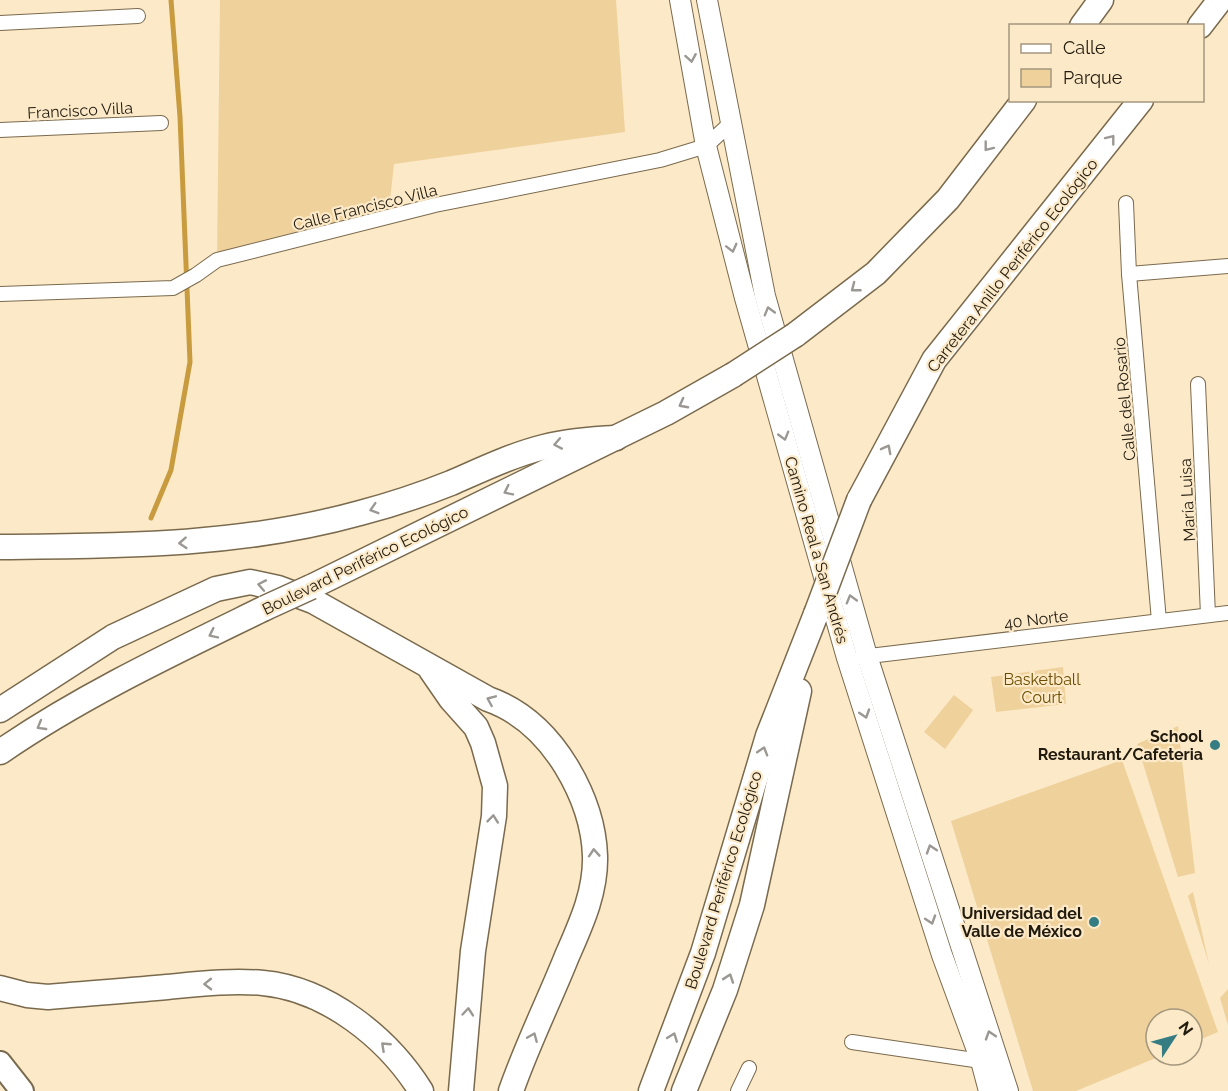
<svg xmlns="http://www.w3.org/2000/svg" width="1228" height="1091" viewBox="0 0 1228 1091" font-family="Raleway,sans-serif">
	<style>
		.green { fill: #efd19c }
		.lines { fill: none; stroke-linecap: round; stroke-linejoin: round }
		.stream { stroke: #c89b3f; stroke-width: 5 }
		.minor-casing { stroke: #7a6a4d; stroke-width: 16 }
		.secondary-casing { stroke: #7a6a4d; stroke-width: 22 }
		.primary-casing { stroke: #7a6a4d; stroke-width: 26 }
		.trunk-casing { stroke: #7a6a4d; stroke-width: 27 }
		.minor { stroke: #fff; stroke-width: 14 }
		.secondary { stroke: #fff; stroke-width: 20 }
		.primary { stroke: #fff; stroke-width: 22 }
		.trunk { stroke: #fff; stroke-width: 24 }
		.trunk-bridge-casing { stroke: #7a6a4d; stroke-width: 27; stroke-linecap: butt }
		.trunk-bridge { stroke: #fff; stroke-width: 24 }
		.oneway { stroke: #9b9893 }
		.poi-dot { fill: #357d83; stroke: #fce9c8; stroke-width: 2 }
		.labels { text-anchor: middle; stroke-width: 4.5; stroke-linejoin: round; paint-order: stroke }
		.street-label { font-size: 16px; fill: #211b0f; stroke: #fce9c8 }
		.park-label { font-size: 16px; fill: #6b4d01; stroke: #fce9c8 }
		.poi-label { font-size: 16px; font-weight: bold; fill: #211b0f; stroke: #fce9c8; text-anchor: end }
	</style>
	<rect width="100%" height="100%" fill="#fce9c8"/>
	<g class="green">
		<polygon points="220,0 616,0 625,132 394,164 388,218 217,260"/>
		<polygon points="1063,667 1066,704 996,712 991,677"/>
		<polygon points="954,695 973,710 945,749 924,732"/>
		<polygon points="1178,726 1195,873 1178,877 1137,744"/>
		<polygon points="1122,760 1218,1032 1192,1043 1192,1019 1156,1019 1156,1055 1163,1055 1076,1091 1033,1091 951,821"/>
		<polygon points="1193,892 1209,964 1188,896"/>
		<polygon points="1228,989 1228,1025 1220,998"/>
	</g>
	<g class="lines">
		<polyline class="stream" points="151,518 171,470 190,362 180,117 171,0"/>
		<g class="minor-casing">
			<g id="minor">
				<polyline points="0,23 138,16"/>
				<polyline points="0,130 161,123"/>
				<polyline points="1126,203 1129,274 1159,621"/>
				<polyline points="1129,274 1228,266"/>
				<polyline points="0,294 173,288 196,275 217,260 435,205 660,160 706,146 732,122"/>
				<polyline points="1198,384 1208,615"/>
				<polyline points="861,657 1228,613"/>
				<polyline points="852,1042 981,1061"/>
				<polyline points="738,1091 749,1068"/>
			</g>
		</g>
		<g class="secondary-casing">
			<g id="secondary">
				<polyline points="680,0 706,146 745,298 847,658 942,955 981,1061 989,1091"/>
				<polyline points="707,0 765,296 867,656 1008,1091"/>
			</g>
		</g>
		<g class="primary-casing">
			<polyline id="primary" points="0,1063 22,1091"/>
		</g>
		<g class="trunk-casing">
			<g id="trunk">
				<polyline points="1082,26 1101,0"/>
				<polyline points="1200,26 1220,0"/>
				<polyline points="795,335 876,273 948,199 1024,100"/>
				<polyline points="859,500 934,360 1141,100"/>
				<path d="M0,547C123,546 241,546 360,513C391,505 421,495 451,483C481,470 512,455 544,447C568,441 592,439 616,438"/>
				<polyline points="311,587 666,413 733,375"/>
				<polyline points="431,670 451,699 476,727 483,743 495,786 494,816 473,951 461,1091"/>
				<path d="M0,710L113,637L216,589L250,582L278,588L313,601L488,699C522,711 547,735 566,766C583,794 594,823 595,856C596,892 581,924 567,956C549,1001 527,1045 511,1091"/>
				<path d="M0,752C83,695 175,652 265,608"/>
				<path d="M0,988L27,995L48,997C87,993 127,991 167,987C198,984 232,980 263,983C327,989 388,1038 421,1091"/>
				<polyline points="651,1091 703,953 768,736 816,614"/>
				<polyline points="684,1091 725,990 752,905 799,691"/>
			</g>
		</g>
		<use href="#minor" class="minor"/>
		<use href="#secondary" class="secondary"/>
		<use href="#primary" class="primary"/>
		<use href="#trunk" class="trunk"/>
		<g class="trunk-bridge-casing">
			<g id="trunk-bridge">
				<polyline points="733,375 795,335"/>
				<polyline points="265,608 311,587"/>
				<polyline points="816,614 859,500"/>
			</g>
		</g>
		<use href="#trunk-bridge" class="trunk-bridge"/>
	</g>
	<defs><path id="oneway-chevron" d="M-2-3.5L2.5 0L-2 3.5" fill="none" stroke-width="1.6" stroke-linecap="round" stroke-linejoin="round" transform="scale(1.5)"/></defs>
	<g class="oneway">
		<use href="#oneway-chevron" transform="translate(691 58) rotate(80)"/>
		<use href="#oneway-chevron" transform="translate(1111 139) rotate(-52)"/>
		<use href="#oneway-chevron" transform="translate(988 147) rotate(128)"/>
		<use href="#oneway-chevron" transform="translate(732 248) rotate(76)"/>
		<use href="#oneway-chevron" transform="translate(855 288) rotate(142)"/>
		<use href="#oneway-chevron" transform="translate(769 311) rotate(-106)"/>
		<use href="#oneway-chevron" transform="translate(683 404) rotate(152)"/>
		<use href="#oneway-chevron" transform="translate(784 436) rotate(74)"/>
		<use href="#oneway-chevron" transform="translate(558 444) rotate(169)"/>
		<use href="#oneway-chevron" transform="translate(887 449) rotate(-62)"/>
		<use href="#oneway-chevron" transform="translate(508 491) rotate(154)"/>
		<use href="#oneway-chevron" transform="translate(374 509) rotate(163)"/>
		<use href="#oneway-chevron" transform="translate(183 543) rotate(176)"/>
		<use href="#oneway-chevron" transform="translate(262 585) rotate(-169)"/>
		<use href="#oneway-chevron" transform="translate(851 599) rotate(-106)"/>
		<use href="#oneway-chevron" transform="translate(213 634) rotate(154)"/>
		<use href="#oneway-chevron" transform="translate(491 700) rotate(-157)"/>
		<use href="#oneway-chevron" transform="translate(865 714) rotate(72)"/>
		<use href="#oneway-chevron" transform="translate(41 726) rotate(150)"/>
		<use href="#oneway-chevron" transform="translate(763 751) rotate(-73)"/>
		<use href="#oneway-chevron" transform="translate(493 819) rotate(-84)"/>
		<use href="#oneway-chevron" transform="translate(931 849) rotate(-108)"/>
		<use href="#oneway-chevron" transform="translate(594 853) rotate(-94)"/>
		<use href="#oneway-chevron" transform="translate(931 920) rotate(72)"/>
		<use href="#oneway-chevron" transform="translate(729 978) rotate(-71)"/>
		<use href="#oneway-chevron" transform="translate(208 984) rotate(179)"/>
		<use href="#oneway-chevron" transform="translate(468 1012) rotate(-85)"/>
		<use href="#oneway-chevron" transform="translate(990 1035) rotate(-108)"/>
		<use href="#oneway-chevron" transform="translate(533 1037) rotate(-67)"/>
		<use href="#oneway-chevron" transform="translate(673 1037) rotate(-69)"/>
		<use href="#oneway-chevron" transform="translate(385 1046) rotate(-137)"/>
	</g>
	<g class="poi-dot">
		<circle cx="1215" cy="745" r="6"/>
		<circle cx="1094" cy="922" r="6"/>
	</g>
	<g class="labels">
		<g class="street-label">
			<text transform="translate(80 110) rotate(-3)" y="6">Francisco Villa</text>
			<text transform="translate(365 207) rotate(-14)" y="6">Calle Francisco Villa</text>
			<text transform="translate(1012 265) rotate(-52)" y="6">Carretera Anillo Periférico Ecológico</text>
			<text transform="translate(1124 399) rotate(-95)" y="6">Calle del Rosario</text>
			<text transform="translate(1187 500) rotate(-93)" y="6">María Luisa</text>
			<text transform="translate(817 550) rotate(74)" y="6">Camino Real a San Andrés</text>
			<text transform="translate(365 560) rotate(-26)" y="6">Boulevard Periférico Ecológico</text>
			<text transform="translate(1036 619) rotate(-7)" y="6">40 Norte</text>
			<text transform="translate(723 880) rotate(-73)" y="6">Boulevard Periférico Ecológico</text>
		</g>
		<g class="park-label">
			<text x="1042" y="685">Basketball<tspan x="1042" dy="18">Court</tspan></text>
		</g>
		<g class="poi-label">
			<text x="1203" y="742">School<tspan x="1203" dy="18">Restaurant/Cafeteria</tspan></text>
			<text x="1082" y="919">Universidad del<tspan x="1082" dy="18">Valle de México</tspan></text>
		</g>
	</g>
	<rect x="1009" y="24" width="195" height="78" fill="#fce9c8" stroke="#a4977e" stroke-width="1.5"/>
	<rect x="1021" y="44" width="30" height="9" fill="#ffffff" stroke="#a4977e" stroke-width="1.5"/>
	<text x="1063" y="54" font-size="18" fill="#211b0f">Calle</text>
	<rect x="1021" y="69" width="30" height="18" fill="#efd19c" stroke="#a4977e" stroke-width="1.5"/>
	<text x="1063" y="84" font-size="18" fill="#211b0f">Parque</text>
	<g transform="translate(1174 1037) rotate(54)"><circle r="28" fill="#fce9c8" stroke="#a4977e" stroke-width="1.5"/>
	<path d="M0-4.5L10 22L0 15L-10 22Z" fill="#357d83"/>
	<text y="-9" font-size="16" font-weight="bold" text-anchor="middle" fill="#211b0f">N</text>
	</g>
</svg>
